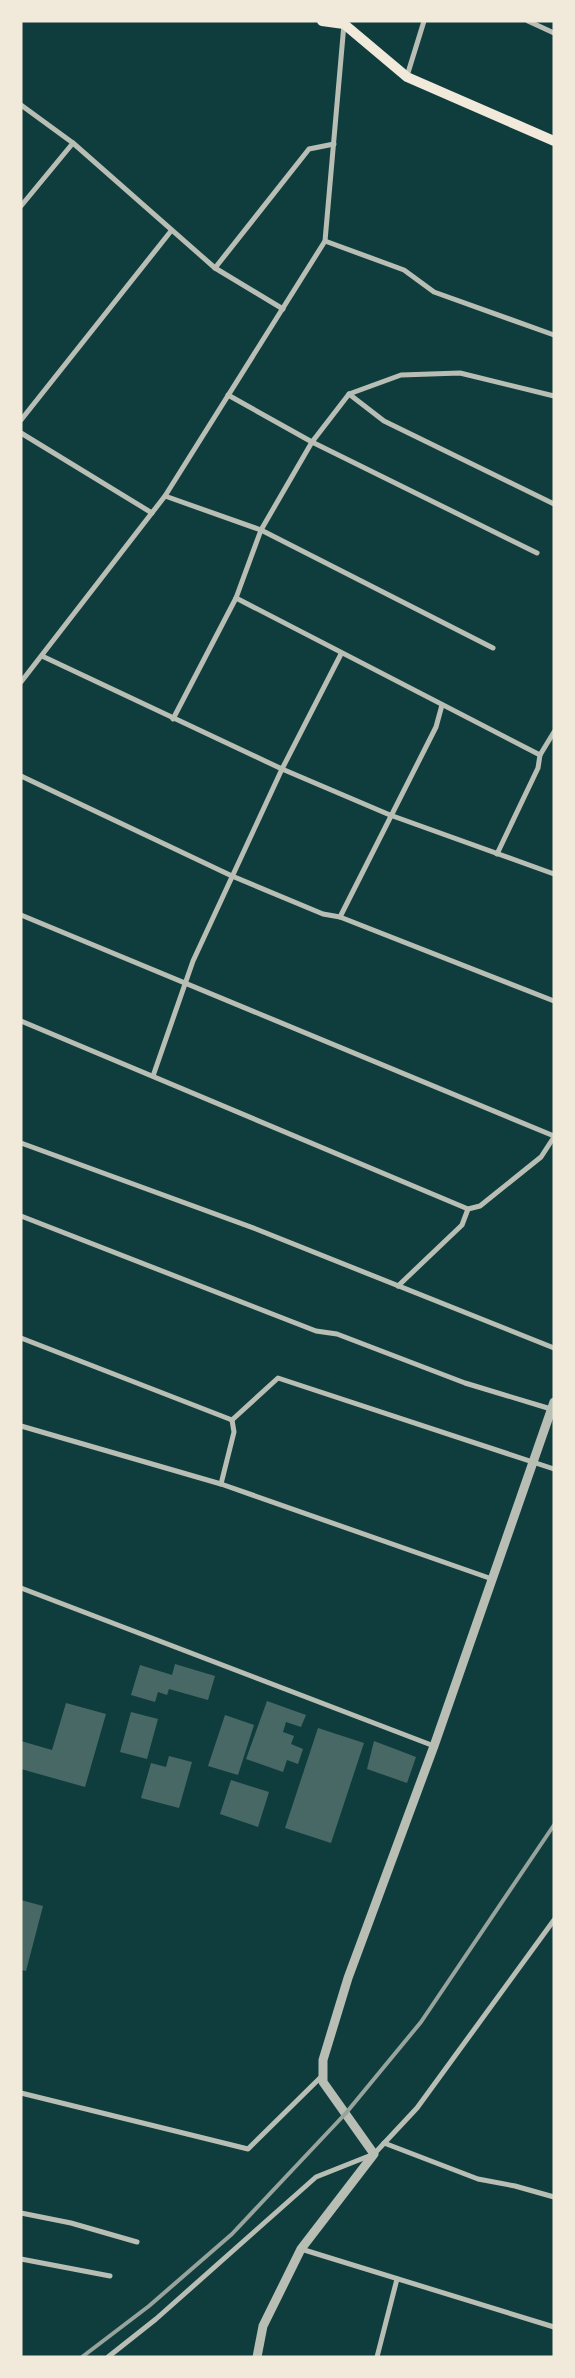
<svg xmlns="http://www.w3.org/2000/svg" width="575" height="2378" viewBox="0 0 575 2378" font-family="'IBM Plex Sans',sans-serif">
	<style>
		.building { fill: #486865 }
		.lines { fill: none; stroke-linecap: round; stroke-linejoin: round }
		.minor { stroke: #b8beb3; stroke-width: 5 }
		.tertiary { stroke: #b8beb3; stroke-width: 9 }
		.secondary { stroke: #f1e9da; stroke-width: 10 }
		.rail { stroke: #97a49c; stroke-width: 4 }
	</style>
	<rect width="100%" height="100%" fill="#0f3d3e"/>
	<g class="building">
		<polygon points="175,1664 215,1676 208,1700 169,1689 167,1695 158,1692 155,1702 131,1695 140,1665 172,1675"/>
		<polygon points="267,1701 306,1715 301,1727 286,1722 283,1732 294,1736 291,1744 303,1749 298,1764 287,1760 283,1772 246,1759"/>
		<polygon points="66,1703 106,1714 85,1787 21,1769 21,1741 52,1750"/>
		<polygon points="131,1712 158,1719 147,1759 120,1752"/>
		<polygon points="225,1715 254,1725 238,1775 208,1766"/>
		<polygon points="318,1728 364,1743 331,1843 285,1828"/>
		<polygon points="374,1741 416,1757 407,1783 367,1769"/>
		<polygon points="169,1756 192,1762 179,1808 141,1798 151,1763 166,1767"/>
		<polygon points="231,1780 269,1792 258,1827 220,1814"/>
		<polygon points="21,1900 43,1906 26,1971 21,1970"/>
	</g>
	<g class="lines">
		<g class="minor">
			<polyline points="528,21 554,33"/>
			<polyline points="407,76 424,21"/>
			<polyline points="21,105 73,143 215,268 283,309"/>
			<polyline points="21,206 73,143"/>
			<polyline points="325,241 404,270 434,292 554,335"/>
			<polyline points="215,268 309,149 334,144"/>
			<polyline points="349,394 401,375 460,373 554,396"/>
			<polyline points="228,395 312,442 537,553"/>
			<polyline points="21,420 171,231"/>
			<polyline points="21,433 152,513"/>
			<polyline points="165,496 261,530 493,648"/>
			<polyline points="236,598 540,755"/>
			<polyline points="42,656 282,769 390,815 554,874"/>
			<polyline points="21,682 165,496 325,241 344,24"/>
			<polyline points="173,719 236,598 261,530 312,442 349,394 384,421 554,504"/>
			<polyline points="21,776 232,876 323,914 340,917 554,1001"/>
			<polyline points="497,854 538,768 540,755 554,732"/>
			<polyline points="21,915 554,1136"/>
			<polyline points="340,917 436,727 442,705"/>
			<polyline points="21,1021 468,1209 480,1206 541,1157 554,1137"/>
			<polyline points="153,1076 193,961 282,769 341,654"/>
			<polyline points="21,1143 256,1229 554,1348"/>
			<polyline points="21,1216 316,1331 337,1334 465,1383 551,1409"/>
			<polyline points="398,1286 462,1225 468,1209"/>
			<polyline points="21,1338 232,1420"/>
			<polyline points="232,1420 278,1378 554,1469"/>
			<polyline points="21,1426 221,1484 492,1579"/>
			<polyline points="221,1484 234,1432 232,1420"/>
			<polyline points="21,1588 434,1746"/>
			<polyline points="21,2093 248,2149 323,2075"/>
			<polyline points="384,2143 478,2179 515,2186 554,2197"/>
			<polyline points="21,2213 71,2223 137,2242"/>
			<polyline points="301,2249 554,2327"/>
			<polyline points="21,2259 110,2276"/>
			<polyline points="108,2357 156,2319 316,2177 374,2154 417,2108 554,1920"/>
			<polyline points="377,2357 397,2279"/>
		</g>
		<polyline class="tertiary" points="257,2357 263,2326 301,2249 374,2154 323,2082 323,2060 348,1978 434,1746 554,1402"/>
		<polyline class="secondary" points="322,21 344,24 407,77 554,141"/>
		<polyline class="rail" points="82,2357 149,2306 232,2234 346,2113 421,2022 554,1825"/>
	</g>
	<rect width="575" height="2378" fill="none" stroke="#f1e9da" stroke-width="45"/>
</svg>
